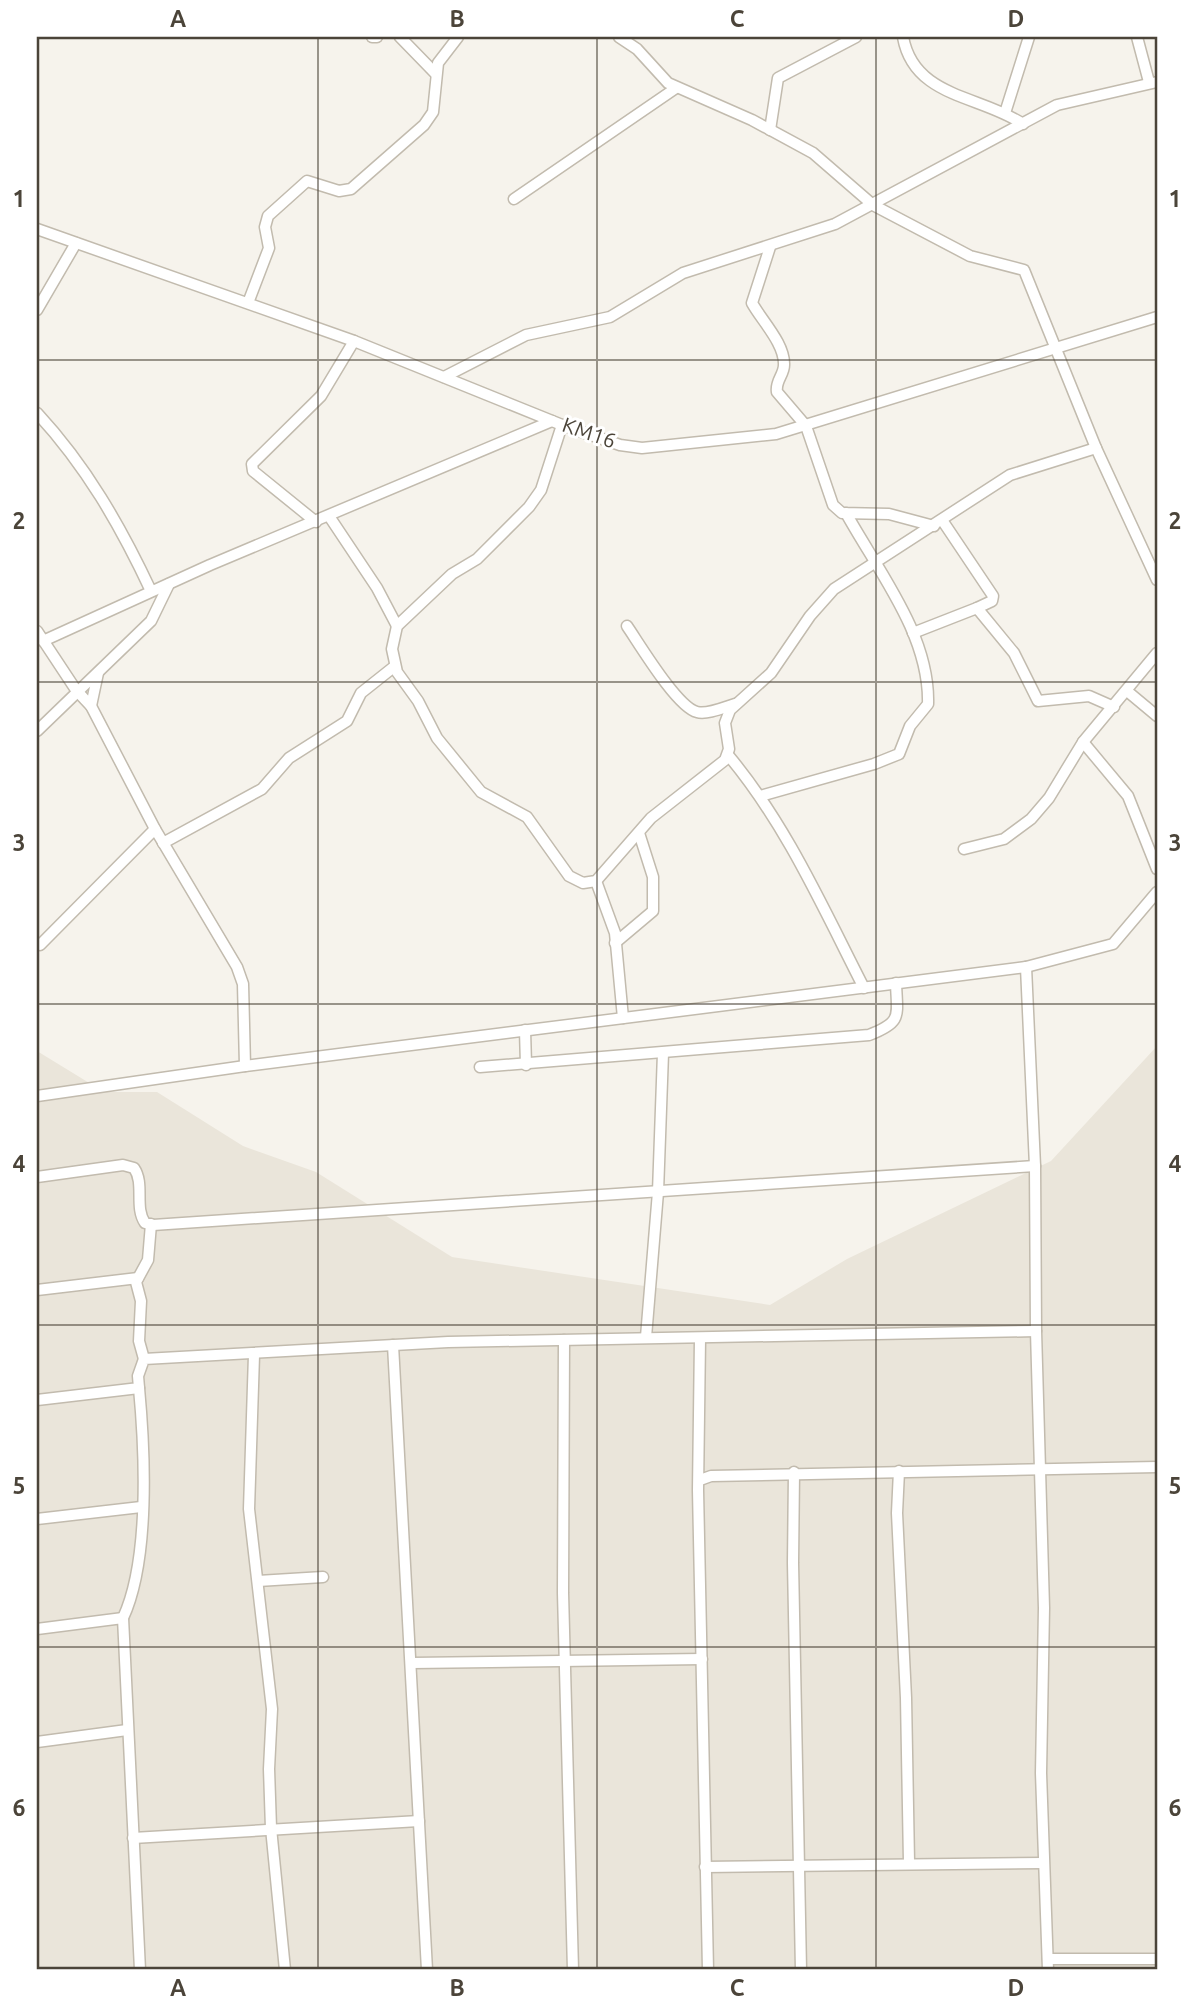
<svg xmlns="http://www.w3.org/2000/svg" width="1194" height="2007" viewBox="0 0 1194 2007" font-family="Ubuntu,sans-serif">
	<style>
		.residential { fill: #eae5da }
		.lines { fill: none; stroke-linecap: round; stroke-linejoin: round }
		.minor-casing { stroke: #c2bbae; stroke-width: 13 }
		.minor { stroke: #fff; stroke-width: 10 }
		.grid { fill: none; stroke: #4b4439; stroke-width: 2; stroke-opacity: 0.55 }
		.labels { text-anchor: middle; stroke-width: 6; stroke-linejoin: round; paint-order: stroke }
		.street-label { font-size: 21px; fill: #4b4439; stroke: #fff }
		.neatline { fill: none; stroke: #4b4439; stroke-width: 2.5 }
		.grid-label { font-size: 23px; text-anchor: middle; font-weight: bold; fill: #4b4439 }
	</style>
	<rect width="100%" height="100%" fill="#f6f3ec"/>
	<polygon class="residential" points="1157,1046 1157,1970 37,1970 37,1051 104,1092 157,1092 243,1146 316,1172 452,1257 770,1305 847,1259 1051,1161"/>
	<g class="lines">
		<g class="minor-casing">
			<g id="minor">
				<polyline points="372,37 377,37"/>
				<polyline points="400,37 435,73"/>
				<polyline points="619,37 637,49 668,83 752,120 813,153 873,205 970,256 1024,270 1096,448 1157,580"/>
				<path d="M903,37C914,98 980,95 1023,124"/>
				<polyline points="1137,37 1149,82"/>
				<polyline points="1005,113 1029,37"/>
				<polyline points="770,130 778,78 856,37"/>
				<polyline points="514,199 676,88"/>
				<polyline points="37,229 354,341 562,425 620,445 642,448 776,434 1157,317"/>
				<path d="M770,247L752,303C762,321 785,344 784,365C784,375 775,381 777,392L806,426L833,505L842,513L889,514L934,526"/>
				<polyline points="248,303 269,248 265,227 268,216 307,181 339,191 351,189 424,125 433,112 438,63 458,37"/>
				<polyline points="37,310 76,243"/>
				<polyline points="444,377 526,335 610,317 683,273 835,224 1057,105 1157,82"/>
				<path d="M37,413C86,466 120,525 151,591"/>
				<polyline points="562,425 541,490 529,507 477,559 452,574 397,626 392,649 397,672 418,701 437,738 481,792 527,817 569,876 583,883 596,881 651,818 725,760 729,749 725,723 730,710 771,673 810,616 834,589 1010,475 1096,448"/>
				<polyline points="329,516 377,588 397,626"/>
				<polyline points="942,520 993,596 992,601 977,608"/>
				<polyline points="316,522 253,471 252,464 321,396 354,341"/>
				<path d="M627,626C640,645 677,707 697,712C707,715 725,707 735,704"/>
				<polyline points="37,631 76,690 91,706 155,829 237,967 243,984 245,1066"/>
				<polyline points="913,633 977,608 1014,653 1038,701 1089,696 1114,707"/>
				<polyline points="43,641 210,565 552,421"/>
				<polyline points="1127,691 1157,716"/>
				<polyline points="91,706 98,673"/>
				<polyline points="37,731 151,621 169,584"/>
				<polyline points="1083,742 1128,796 1157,869"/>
				<path d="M728,755C786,824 823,908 864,988"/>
				<path d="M760,796L874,764L899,754L910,726L928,704C930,635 878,571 846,513"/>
				<polyline points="163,843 262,789 289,758 347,721 361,693 395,666"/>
				<polyline points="964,849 1004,839 1031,819 1049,798 1083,742 1157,653"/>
				<polyline points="596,881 615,933 623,1018"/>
				<polyline points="615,943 653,911 653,877 639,833"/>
				<polyline points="40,945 155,829"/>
				<polyline points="1026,967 1035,1166 1036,1331 1044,1608 1041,1773 1048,1970"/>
				<polyline points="525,1030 526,1065"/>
				<path d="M480,1067L869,1035C903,1022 897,1016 896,983"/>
				<polyline points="37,1096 245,1066 1026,967 1113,944 1157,892"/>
				<path d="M37,1177L123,1165L134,1168C145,1184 134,1207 145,1223L153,1225L1035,1166"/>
				<polyline points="37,1290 138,1278"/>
				<polyline points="646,1337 658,1192 663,1053"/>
				<polyline points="700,1339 698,1490 708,1970"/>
				<polyline points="564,1340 563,1593 573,1970"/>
				<polyline points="393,1345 427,1970"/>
				<polyline points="254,1355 249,1509 272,1709 269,1769 271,1828 285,1970"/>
				<polyline points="144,1359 139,1341 141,1301 136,1282 148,1260 151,1224"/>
				<path d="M139,1388C145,1452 150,1560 123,1618L140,1970"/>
				<polyline points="37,1400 139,1388 138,1376 144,1359 448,1342 1036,1331"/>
				<polyline points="899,1471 897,1513 906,1698 909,1862"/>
				<polyline points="794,1472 793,1563 801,1970"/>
				<polyline points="700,1480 711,1476 1157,1467"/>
				<polyline points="37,1519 141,1507"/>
				<polyline points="258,1581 323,1577"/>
				<polyline points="37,1629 123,1618"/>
				<polyline points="412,1663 702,1659"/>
				<polyline points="37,1742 127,1730"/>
				<polyline points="133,1838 419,1821"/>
				<polyline points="705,1867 1043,1863"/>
				<polyline points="1048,1959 1157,1959"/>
			</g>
		</g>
		<use href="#minor" class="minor"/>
	</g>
	<path class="grid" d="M318,37V1970M597,37V1970M876,37V1970M37,360H1157M37,682H1157M37,1004H1157M37,1325H1157M37,1647H1157"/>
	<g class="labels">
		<g class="street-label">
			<text transform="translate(589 433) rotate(19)" y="7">KM16</text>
		</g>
	</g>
	<rect width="1194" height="2007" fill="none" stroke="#ffffff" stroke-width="77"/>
	<rect x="38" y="38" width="1118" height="1930" class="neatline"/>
	<g class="grid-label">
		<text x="178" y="27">A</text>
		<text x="457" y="27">B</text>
		<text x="737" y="27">C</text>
		<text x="1016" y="27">D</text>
		<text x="19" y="207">1</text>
		<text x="1175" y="207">1</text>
		<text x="19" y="529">2</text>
		<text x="1175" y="529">2</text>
		<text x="19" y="851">3</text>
		<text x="1175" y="851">3</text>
		<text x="19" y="1172">4</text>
		<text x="1175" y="1172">4</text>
		<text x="19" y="1494">5</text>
		<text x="1175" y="1494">5</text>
		<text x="19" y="1816">6</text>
		<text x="1175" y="1816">6</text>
		<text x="178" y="1996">A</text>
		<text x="457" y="1996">B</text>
		<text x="737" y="1996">C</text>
		<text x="1016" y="1996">D</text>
	</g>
</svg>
